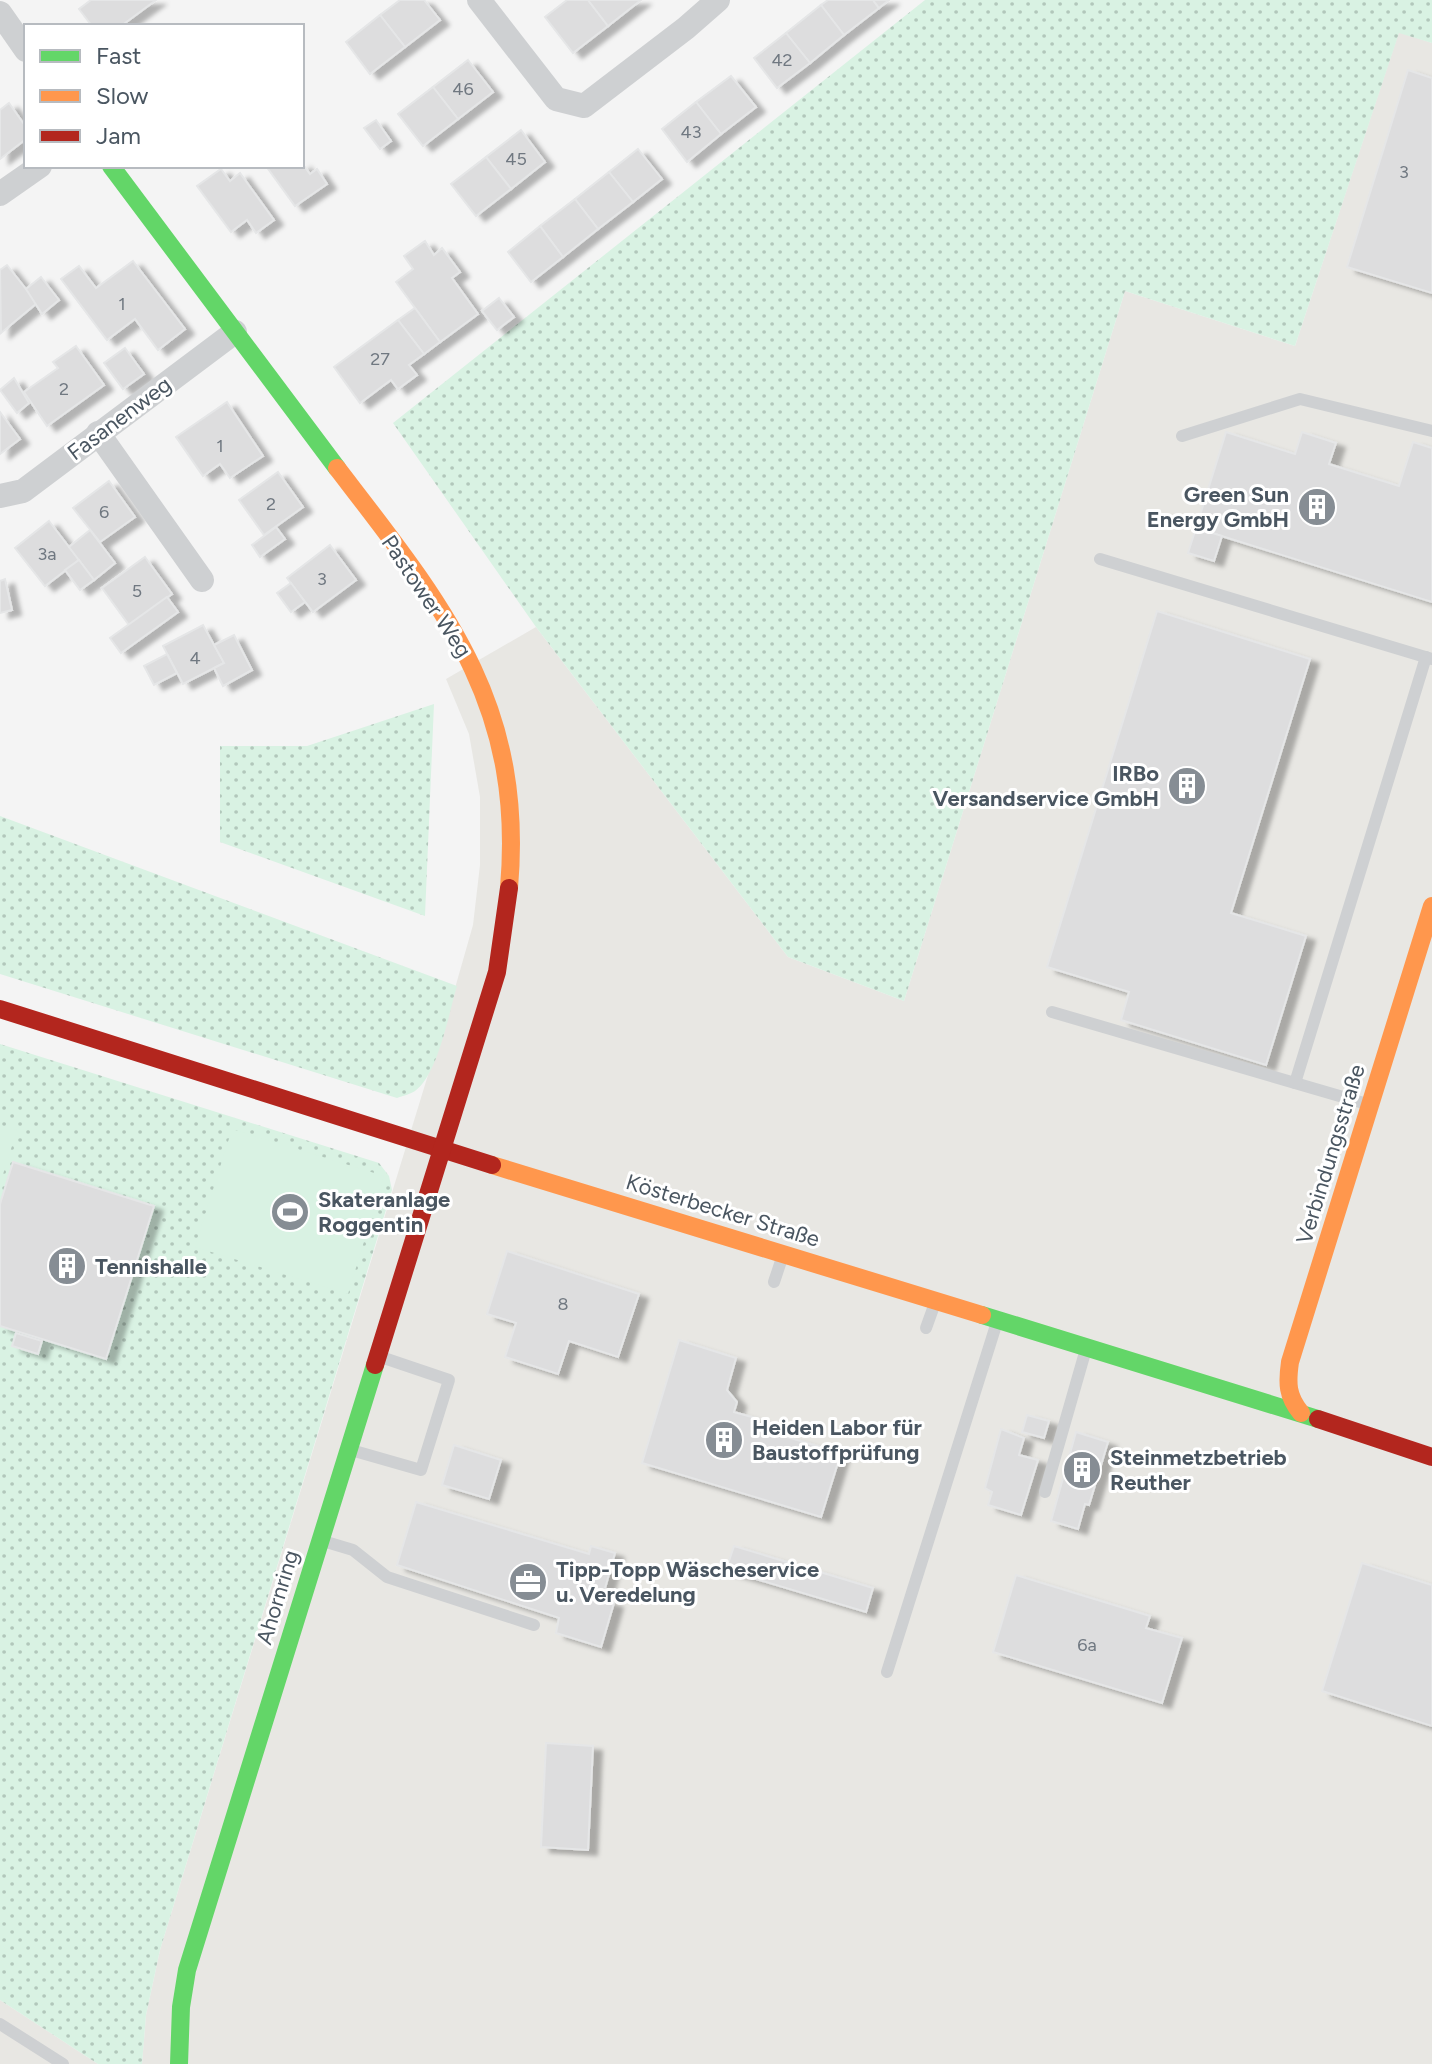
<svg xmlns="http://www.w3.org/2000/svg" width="1432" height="2064" viewBox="0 0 1432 2064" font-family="Figtree,sans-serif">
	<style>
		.commercial { fill: #e8e7e3 }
		.grass { fill: url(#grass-dots) }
		.garden { fill: #d9f2e3 }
		.building { fill: #ddddde; stroke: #e5e6e7; stroke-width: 2; filter: url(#shadow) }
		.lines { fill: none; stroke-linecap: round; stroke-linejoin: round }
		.lane { stroke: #ced0d2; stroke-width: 12 }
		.street { stroke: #ced0d2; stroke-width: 24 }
		.fast { stroke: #63d668; stroke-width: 18 }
		.slow { stroke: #ff974d; stroke-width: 18 }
		.jam { stroke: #b3261e; stroke-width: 18 }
		.labels { text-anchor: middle; stroke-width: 6; stroke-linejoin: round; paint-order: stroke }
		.number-label { font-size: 18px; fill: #707881 }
		.street-label { font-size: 22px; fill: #4a5661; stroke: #fff }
		.poi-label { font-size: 22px; font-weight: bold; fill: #4a5661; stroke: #fff; text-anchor: start }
	</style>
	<defs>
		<pattern id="grass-dots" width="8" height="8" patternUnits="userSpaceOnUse" patternTransform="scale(2)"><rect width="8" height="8" fill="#d9f2e3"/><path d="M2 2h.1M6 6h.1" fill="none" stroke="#b2c7bb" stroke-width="1.8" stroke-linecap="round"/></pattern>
		<filter id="shadow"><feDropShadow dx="9" dy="5" stdDeviation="2" flood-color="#0004"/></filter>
	</defs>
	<rect width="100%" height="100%" fill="#f4f4f4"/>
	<g class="commercial">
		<polygon points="1399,32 1432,43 1432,2064 142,2064 146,2015 160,1950 428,1075 436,1055 473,925 480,865 480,797 469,734 446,679 536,627 788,957 904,1001 1125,291 1295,346"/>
		<polygon points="0,2000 98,2064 0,2064"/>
	</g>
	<g class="grass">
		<polygon points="925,0 1432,0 1432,43 1399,33 1295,346 1125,291 904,1001 788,957 536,627 393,423"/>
		<polygon points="434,704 425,916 220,842 220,746 307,746"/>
		<path d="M0,816L457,986C449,1012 438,1075 415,1091C411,1094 402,1096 397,1098L0,974Z"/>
		<polygon points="0,1044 379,1163 389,1176 392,1190 160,1950 146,2015 142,2064 98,2064 0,2000"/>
	</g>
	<g class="garden">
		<polygon points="0,1125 17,1130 0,1184"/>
		<polygon points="232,1129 384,1176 348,1294 195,1247"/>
	</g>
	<g class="building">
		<polygon points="91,0 156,0 121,26 92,26 79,9"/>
		<polygon points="400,0 424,0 440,20 405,47 380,15"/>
		<polygon points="567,0 588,0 608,26 573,53 545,17"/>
		<polygon points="588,0 641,0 608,26"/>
		<polygon points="828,0 873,0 879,8 844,35 821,5"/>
		<polygon points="873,0 889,0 879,8"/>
		<polygon points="821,5 844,35 810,63 786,33"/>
		<polygon points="380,15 405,47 370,74 346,42"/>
		<polygon points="786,33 810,63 777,88 754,58"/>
		<polygon points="468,60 493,92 458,119 433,87"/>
		<polygon points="1408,70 1432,78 1432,293 1347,267"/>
		<polygon points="731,76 756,107 721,134 696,102"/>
		<polygon points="433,87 458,119 423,146 398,114"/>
		<polygon points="696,102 721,134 687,162 662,129"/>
		<polygon points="9,103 26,127 26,139 0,159 0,110"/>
		<polygon points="376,120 391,141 380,149 364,128"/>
		<polygon points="521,130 545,162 511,189 486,157"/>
		<polygon points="638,149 662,179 633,202 609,172"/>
		<polygon points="486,157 511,189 476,216 451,184"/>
		<polygon points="302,163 310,174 317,169 327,184 295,206 266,166 302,166"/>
		<polygon points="221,169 230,181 240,173 274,220 256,233 247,220 231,232 197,186"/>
		<polygon points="609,172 633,202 598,229 575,199"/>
		<polygon points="575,199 598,229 563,257 540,226"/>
		<polygon points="540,226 563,257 531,282 508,252"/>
		<polygon points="425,241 434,255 442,248 460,272 452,278 478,314 440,342 396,282 413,269 404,256"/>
		<polygon points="133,261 185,329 158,350 135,319 107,340 61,279 79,266 96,288"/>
		<polygon points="7,265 37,303 1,333 0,270"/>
		<polygon points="41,277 59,300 42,314 26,289"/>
		<polygon points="499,298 514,317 497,330 482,311"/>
		<polygon points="415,308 440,342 424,354 398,320"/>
		<polygon points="398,320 424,354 409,365 417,375 398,389 391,380 360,403 334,367"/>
		<polygon points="76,346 104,385 47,426 24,392 58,368 53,362"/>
		<polygon points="125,348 144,374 123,389 104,363"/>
		<polygon points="14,378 29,403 17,413 0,390"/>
		<polygon points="227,402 263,456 230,478 220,464 203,476 176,437"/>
		<polygon points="0,412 20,439 0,454"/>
		<polygon points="1226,432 1295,454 1302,432 1336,443 1329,464 1399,486 1413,442 1432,448 1432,602 1196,528"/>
		<polygon points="278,472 303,507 264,535 239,500"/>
		<polygon points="109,481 135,517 100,542 73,508"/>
		<polygon points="49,521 79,560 45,586 15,548"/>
		<polygon points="276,527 285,539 260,557 252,545"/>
		<polygon points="1196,528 1222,536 1214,561 1188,553"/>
		<polygon points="90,530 115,563 94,580 69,547"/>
		<polygon points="330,545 356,580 313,612 287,578"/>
		<polygon points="145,557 172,594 129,625 102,588"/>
		<polygon points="79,560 94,580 80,590 65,570"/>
		<polygon points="5,579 12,610 0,613 0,581"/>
		<polygon points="291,583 305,602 291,612 277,593"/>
		<polygon points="167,597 178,612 121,653 110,638"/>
		<polygon points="1157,611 1310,659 1231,913 1306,936 1266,1065 1121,1020 1129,992 1047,967"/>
		<polygon points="203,625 224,663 183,684 163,646"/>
		<polygon points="234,635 252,670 223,686 214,668 224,663 214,645"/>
		<polygon points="167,654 177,673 154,685 144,666"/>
		<polygon points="13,1162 154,1206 106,1359 0,1326 0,1204"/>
		<polygon points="507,1251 639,1294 618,1357 569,1341 558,1374 505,1357 516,1323 487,1314"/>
		<polygon points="16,1333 42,1341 38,1354 12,1346"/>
		<polygon points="679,1340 736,1358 727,1390 737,1402 734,1412 759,1419 757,1428 841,1453 821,1517 642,1463"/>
		<polygon points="1027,1415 1049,1421 1044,1438 1022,1432"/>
		<polygon points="1001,1429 1024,1438 1019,1455 1038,1460 1021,1515 988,1505 992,1492 985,1488"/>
		<polygon points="1076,1432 1108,1442 1089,1505 1085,1504 1078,1529 1051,1521"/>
		<polygon points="454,1445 501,1460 489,1499 442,1485"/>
		<polygon points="416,1502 589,1554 591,1546 615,1553 602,1599 614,1603 601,1647 556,1633 559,1618 397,1565"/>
		<polygon points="734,1546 873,1588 866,1612 726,1570"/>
		<polygon points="1362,1563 1432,1585 1432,1726 1322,1691"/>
		<polygon points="1016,1575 1150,1616 1146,1628 1182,1638 1162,1703 993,1652"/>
		<polygon points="546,1743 593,1746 588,1850 541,1847"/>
	</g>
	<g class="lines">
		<g class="lane">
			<polyline points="1182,436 1300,399 1432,431"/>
			<polyline points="1100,559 1432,659"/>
			<polyline points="1052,1012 1367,1104"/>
			<polyline points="1295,1083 1426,657"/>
			<polyline points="774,1282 783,1255"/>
			<polyline points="926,1328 935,1303"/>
			<polyline points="351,1450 421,1470 449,1380 378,1356"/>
			<polyline points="1045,1492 1086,1349"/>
			<polyline points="323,1541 353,1550 387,1577 534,1625"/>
			<polyline points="887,1672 997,1322"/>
			<polyline points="0,2024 63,2064"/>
		</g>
		<g class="street">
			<polyline points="479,0 556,99 584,106 686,28 718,0"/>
			<polyline points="0,13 26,50"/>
			<polyline points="0,194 40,166"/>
			<polyline points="98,433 202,580"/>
			<polyline points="0,496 23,491 235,332"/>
		</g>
		<g class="fast">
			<polyline points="111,166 337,468"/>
			<polyline points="982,1315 1318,1419"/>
			<polyline points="179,2064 181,2007 187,1970 375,1365"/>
		</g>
		<g class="slow">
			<path d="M337,468C443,606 525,703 509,888"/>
			<polyline points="492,1165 982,1315"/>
			<path d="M1301,1413C1287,1396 1287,1383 1290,1362L1432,906"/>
		</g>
		<g class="jam">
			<polyline points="0,1009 492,1165"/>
			<polyline points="375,1365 497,972 509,888"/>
			<polyline points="1318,1419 1432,1457"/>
		</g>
	</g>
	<defs>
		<g id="building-disc" transform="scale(2)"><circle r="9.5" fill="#868d94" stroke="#fff"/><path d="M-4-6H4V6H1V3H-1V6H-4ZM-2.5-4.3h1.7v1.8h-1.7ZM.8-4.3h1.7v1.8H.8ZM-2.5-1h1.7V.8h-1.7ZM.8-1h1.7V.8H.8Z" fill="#fff"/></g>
		<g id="stadium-disc" transform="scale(2)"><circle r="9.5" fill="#868d94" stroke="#fff"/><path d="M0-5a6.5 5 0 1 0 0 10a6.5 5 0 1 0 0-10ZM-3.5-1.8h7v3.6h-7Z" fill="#fff"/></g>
		<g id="office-disc" transform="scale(2)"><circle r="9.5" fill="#868d94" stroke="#fff"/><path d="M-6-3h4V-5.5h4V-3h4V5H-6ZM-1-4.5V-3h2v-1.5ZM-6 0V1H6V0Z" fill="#fff"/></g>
	</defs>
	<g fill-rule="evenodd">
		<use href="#building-disc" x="1317" y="507"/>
		<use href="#building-disc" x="1187" y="786"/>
		<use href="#stadium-disc" x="290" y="1212"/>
		<use href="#building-disc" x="67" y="1266"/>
		<use href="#building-disc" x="724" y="1440"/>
		<use href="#building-disc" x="1082" y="1470"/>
		<use href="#office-disc" x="528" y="1582"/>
	</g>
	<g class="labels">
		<g class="number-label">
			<text x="782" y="66">42</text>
			<text x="463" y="95">46</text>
			<text x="691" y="138">43</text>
			<text x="516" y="165">45</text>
			<text x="1404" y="178">3</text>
			<text x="122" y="310">1</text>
			<text x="380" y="365">27</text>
			<text x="64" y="395">2</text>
			<text x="220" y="452">1</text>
			<text x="271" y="510">2</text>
			<text x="104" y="518">6</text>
			<text x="47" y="560">3a</text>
			<text x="322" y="585">3</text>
			<text x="137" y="597">5</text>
			<text x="195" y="664">4</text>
			<text x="563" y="1310">8</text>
			<text x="1087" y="1651">6a</text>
		</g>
		<g class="street-label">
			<text transform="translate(119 418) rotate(-37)" y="8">Fasanenweg</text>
			<text transform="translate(427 596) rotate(56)" y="8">Pastower Weg</text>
			<text transform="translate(1330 1154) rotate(-73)" y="8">Verbindungsstraße</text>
			<text transform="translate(723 1210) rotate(17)" y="8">Kösterbecker Straße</text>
			<text transform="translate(277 1597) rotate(-73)" y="8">Ahornring</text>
		</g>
		<g class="poi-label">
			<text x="1289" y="502" text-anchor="end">Green Sun<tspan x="1289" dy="25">Energy GmbH</tspan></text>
			<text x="1159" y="781" text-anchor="end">IRBo<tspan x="1159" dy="25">Versandservice GmbH</tspan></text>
			<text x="318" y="1207">Skateranlage<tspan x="318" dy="25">Roggentin</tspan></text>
			<text x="95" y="1274">Tennishalle</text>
			<text x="752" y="1435">Heiden Labor für<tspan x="752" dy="25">Baustoffprüfung</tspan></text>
			<text x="1110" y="1465">Steinmetzbetrieb<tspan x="1110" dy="25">Reuther</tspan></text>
			<text x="556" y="1577">Tipp-Topp Wäscheservice<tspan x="556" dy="25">u. Veredelung</tspan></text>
		</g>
	</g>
	<rect x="24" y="24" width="280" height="144" fill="#ffffff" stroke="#b7bbc0" stroke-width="2"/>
	<rect x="40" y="50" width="40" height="12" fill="#63d668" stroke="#b7bbc0" stroke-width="2"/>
	<text x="96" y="64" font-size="24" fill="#4a5661">Fast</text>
	<rect x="40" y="90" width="40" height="12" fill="#ff974d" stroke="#b7bbc0" stroke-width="2"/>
	<text x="96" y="104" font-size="24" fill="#4a5661">Slow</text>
	<rect x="40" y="130" width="40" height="12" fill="#b3261e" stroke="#b7bbc0" stroke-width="2"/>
	<text x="96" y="144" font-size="24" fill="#4a5661">Jam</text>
</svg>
